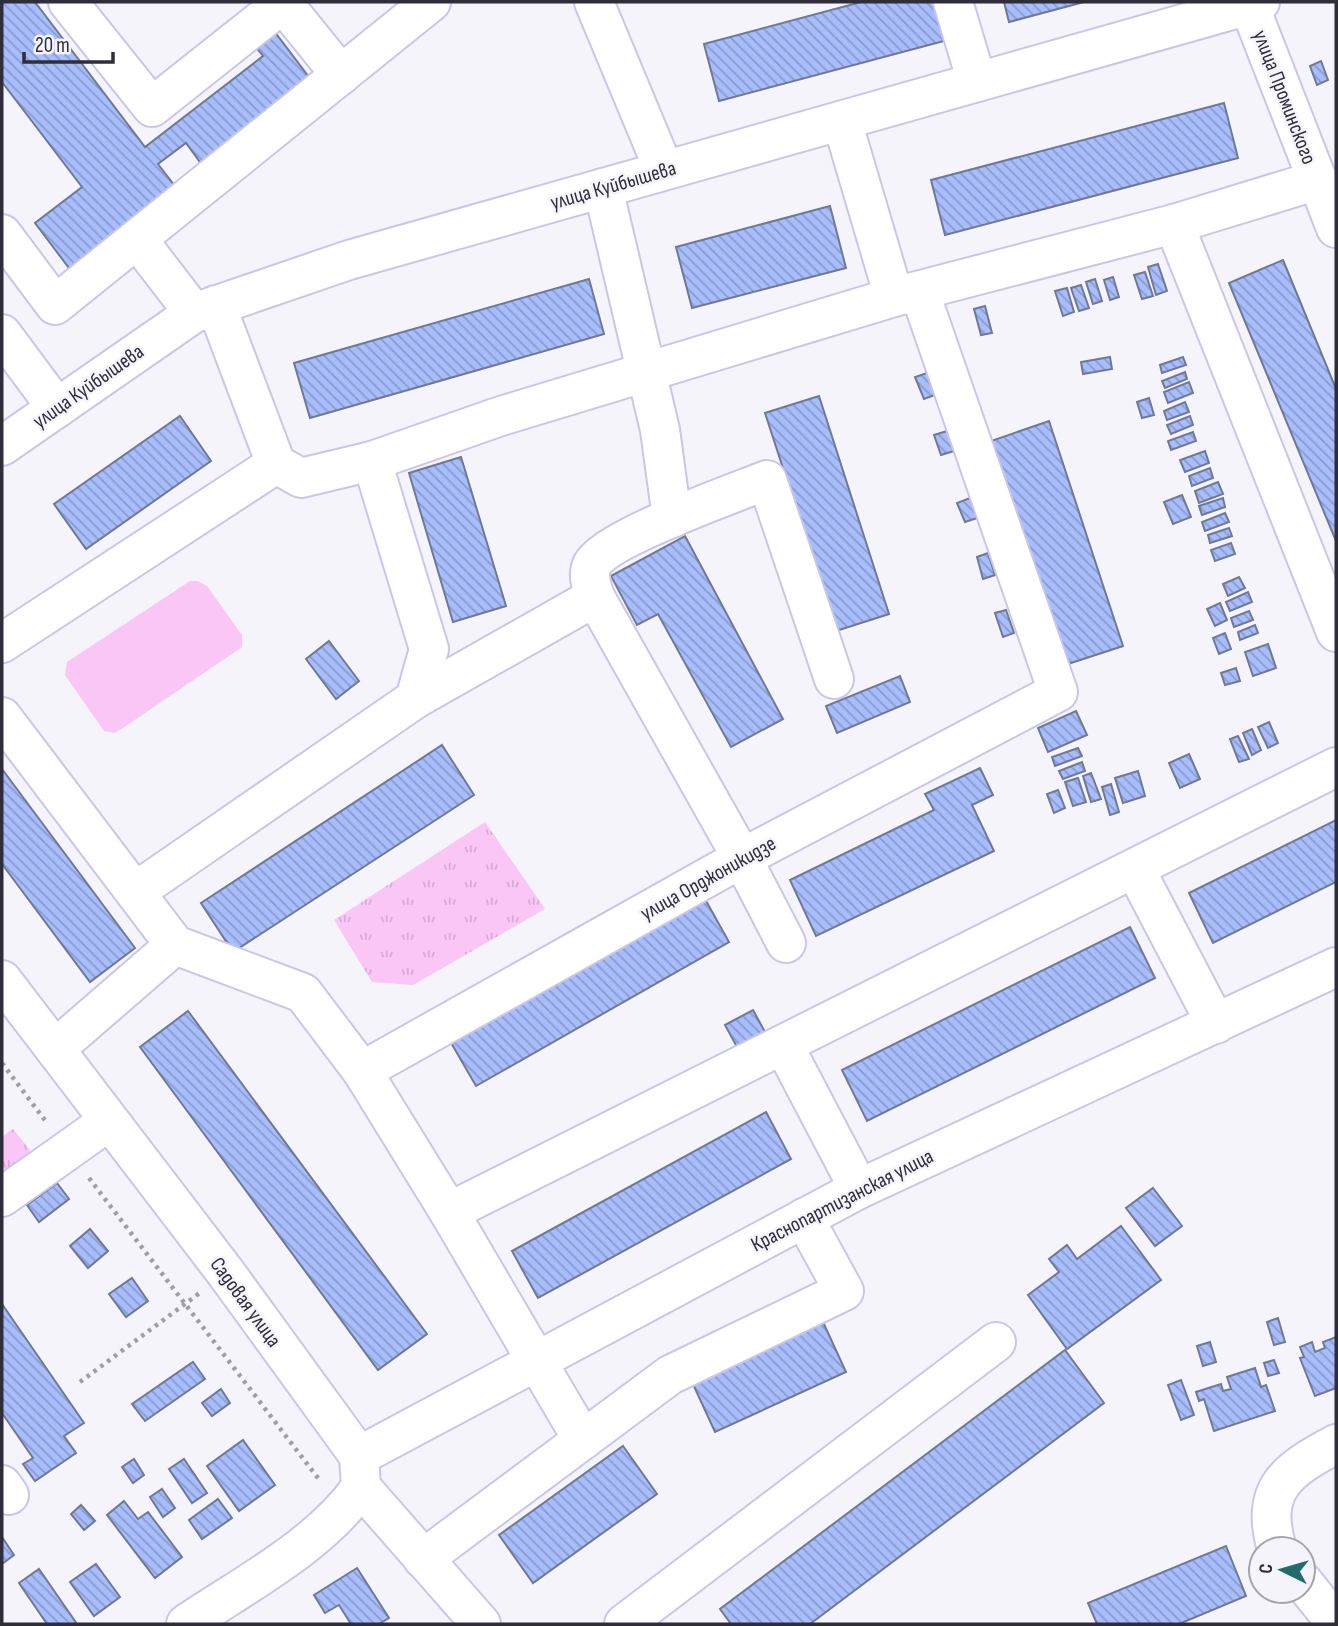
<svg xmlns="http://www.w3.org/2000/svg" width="1338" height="1626" viewBox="0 0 1338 1626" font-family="'Sofia Sans Condensed',sans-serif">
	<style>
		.grass { fill: url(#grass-tufts) }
		.garden { fill: #fac6f6 }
		.building { fill: url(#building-back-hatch); stroke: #707994; stroke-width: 2 }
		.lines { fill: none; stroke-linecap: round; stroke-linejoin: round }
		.minor-casing { stroke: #cac7e6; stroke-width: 42 }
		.path { stroke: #9e9ea6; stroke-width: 4.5; stroke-dasharray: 3.5 5; stroke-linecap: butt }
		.minor { stroke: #fff; stroke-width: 38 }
		.labels { text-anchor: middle; stroke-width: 5; stroke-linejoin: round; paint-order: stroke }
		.street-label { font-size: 21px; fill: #2e2d39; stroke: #f4f4fa }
	</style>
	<defs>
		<pattern id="grass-tufts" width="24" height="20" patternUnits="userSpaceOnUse" patternTransform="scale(1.75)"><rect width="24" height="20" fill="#fac6f6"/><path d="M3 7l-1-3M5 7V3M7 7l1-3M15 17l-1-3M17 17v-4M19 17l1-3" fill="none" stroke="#d7aad4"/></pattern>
		<pattern id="building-back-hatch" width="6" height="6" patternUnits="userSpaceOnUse" patternTransform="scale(1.75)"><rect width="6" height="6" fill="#a8bdfc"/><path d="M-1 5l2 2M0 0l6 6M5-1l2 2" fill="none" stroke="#899acd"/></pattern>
	</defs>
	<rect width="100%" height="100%" fill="#f4f4fa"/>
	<g class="grass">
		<polygon points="485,822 545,909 413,985 372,982 334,920"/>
		<polygon points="13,1129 34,1155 2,1178 2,1137"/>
	</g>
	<polygon class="garden" points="190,581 198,581 207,586 242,635 242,647 120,730 114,733 104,731 65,675 67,662"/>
	<g class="building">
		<polygon points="2,2 35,2 145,147 263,56 255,46 274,31 315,85 205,169 186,143 158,164 178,190 72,272 35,223 82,187 2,82"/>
		<polygon points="861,2 945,2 955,38 719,101 704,44"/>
		<polygon points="1004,2 1084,2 1009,22"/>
		<polygon points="1321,61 1328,80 1317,85 1310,66"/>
		<polygon points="1224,103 1238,158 945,235 931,180"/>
		<polygon points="830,206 846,268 692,308 676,247"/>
		<polygon points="1283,260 1336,389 1336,541 1229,283"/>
		<polygon points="1158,264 1167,291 1156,295 1148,267"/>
		<polygon points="1145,272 1153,296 1142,299 1134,275"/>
		<polygon points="1113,277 1119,297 1110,300 1104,280"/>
		<polygon points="589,279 604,334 310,418 294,363"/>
		<polygon points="1095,279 1102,301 1093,304 1086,282"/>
		<polygon points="1081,285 1089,308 1079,311 1071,288"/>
		<polygon points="1067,288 1074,312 1063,316 1055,291"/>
		<polygon points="985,306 992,333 981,335 974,309"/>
		<polygon points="1110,357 1112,369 1083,374 1081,362"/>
		<polygon points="1183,357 1186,365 1162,373 1160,365"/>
		<polygon points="1185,372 1187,379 1165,388 1162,381"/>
		<polygon points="927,373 935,395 924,399 915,377"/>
		<polygon points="1189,382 1193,393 1168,403 1164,392"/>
		<polygon points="819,396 889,614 836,631 765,413"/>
		<polygon points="1149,398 1154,415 1142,418 1137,402"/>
		<polygon points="1185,402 1189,412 1167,420 1164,411"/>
		<polygon points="180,416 211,461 86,549 54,504"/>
		<polygon points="1190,416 1193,425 1171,434 1167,425"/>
		<polygon points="1049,421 1123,646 1065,665 991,441"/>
		<polygon points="947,431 954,451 941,455 934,435"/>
		<polygon points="1193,432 1196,441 1171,450 1168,441"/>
		<polygon points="1205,451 1209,463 1185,472 1180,460"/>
		<polygon points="461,457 506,606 453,622 409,473"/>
		<polygon points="1210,468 1213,478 1192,486 1189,476"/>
		<polygon points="1218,482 1223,494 1199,503 1195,491"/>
		<polygon points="1182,495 1191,517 1173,524 1164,502"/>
		<polygon points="970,498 977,518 965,522 957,503"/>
		<polygon points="1223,498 1225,507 1202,515 1199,506"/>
		<polygon points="1225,513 1229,522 1205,531 1202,522"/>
		<polygon points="1229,528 1232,536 1210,543 1208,535"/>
		<polygon points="685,536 783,719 731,747 658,614 637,625 611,576"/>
		<polygon points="1231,543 1235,554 1215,561 1211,550"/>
		<polygon points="988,553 995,575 983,579 977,557"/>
		<polygon points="1239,577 1245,588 1228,596 1223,584"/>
		<polygon points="1248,592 1252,602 1230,611 1226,602"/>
		<polygon points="1220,603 1227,620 1215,626 1207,609"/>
		<polygon points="1006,610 1014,633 1003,637 995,613"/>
		<polygon points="1249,611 1253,620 1234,627 1231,618"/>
		<polygon points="1255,625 1258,633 1240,640 1238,632"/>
		<polygon points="1225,633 1231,649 1219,654 1213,638"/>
		<polygon points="329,641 359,681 336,699 306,659"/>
		<polygon points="1268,644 1276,668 1253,676 1245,652"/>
		<polygon points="1236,668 1240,681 1225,685 1221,673"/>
		<polygon points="900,676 910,702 837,733 826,706"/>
		<polygon points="1076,711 1087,735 1048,752 1038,728"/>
		<polygon points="1269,722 1278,743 1268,748 1258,727"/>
		<polygon points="1252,729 1261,750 1252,755 1243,733"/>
		<polygon points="1238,736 1249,759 1239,762 1230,739"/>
		<polygon points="442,745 474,795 233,952 201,903"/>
		<polygon points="1078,748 1082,756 1055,766 1052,757"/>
		<polygon points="1189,754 1200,779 1180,788 1169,763"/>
		<polygon points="1082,762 1085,771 1063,779 1059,771"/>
		<polygon points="980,768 993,795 972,805 994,851 816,936 790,880 934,810 925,794"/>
		<polygon points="2,769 135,948 90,982 2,864"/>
		<polygon points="1138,771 1145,796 1123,803 1115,778"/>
		<polygon points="1091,773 1101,799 1091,802 1083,776"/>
		<polygon points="1078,778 1086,802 1073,806 1065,782"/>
		<polygon points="1111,784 1119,812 1110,815 1102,787"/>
		<polygon points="1058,790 1065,808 1054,813 1047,794"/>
		<polygon points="1336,820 1336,882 1213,943 1189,893"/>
		<polygon points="700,890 729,942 476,1086 446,1034"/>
		<polygon points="1130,927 1155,978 867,1121 842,1070"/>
		<polygon points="753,1010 771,1043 743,1058 725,1025"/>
		<polygon points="188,1011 427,1334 378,1370 140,1047"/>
		<polygon points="766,1112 791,1159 538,1298 512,1251"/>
		<polygon points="57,1183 69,1199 39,1222 27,1205"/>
		<polygon points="1153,1188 1182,1226 1155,1246 1126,1208"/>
		<polygon points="1121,1226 1161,1280 1067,1349 1028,1295 1059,1272 1049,1259 1067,1245 1077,1259"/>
		<polygon points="90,1229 108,1251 88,1268 70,1246"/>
		<polygon points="132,1278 148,1301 126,1317 109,1294"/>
		<polygon points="2,1304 84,1423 64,1436 76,1453 35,1481 23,1464 33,1458 2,1413"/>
		<polygon points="1278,1318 1285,1342 1274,1345 1267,1322"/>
		<polygon points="823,1322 846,1372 715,1432 692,1382"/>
		<polygon points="1336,1337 1336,1388 1315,1396 1300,1358 1304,1357 1300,1347 1312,1342 1315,1352 1325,1348 1323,1342"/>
		<polygon points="1210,1342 1216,1362 1203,1366 1197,1346"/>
		<polygon points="1065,1350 1104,1403 810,1624 731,1624 720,1609"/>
		<polygon points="1274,1360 1279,1373 1268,1376 1264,1363"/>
		<polygon points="193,1362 205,1379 145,1421 132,1404"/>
		<polygon points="1255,1368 1261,1387 1266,1385 1275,1411 1214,1431 1204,1399 1199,1401 1196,1392 1221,1384 1223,1391 1231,1389 1227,1377"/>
		<polygon points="1181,1380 1194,1415 1181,1420 1168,1385"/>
		<polygon points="221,1389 230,1403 212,1416 202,1403"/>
		<polygon points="243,1440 275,1485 239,1511 207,1466"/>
		<polygon points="623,1446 657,1494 533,1583 499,1535"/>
		<polygon points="134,1459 144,1475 133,1483 122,1467"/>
		<polygon points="184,1459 207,1493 192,1503 169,1469"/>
		<polygon points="162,1489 175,1508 163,1517 150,1497"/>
		<polygon points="218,1499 232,1518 202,1539 189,1520"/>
		<polygon points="124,1501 138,1519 148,1512 182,1557 155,1578 107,1515"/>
		<polygon points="81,1505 95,1521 84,1530 71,1514"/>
		<polygon points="2,1537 14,1555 2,1564"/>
		<polygon points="1226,1546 1246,1596 1179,1624 1097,1624 1088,1603"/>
		<polygon points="96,1564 120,1597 94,1616 70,1582"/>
		<polygon points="357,1568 389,1618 379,1624 351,1624 339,1605 325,1613 314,1595"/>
		<polygon points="39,1569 77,1624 47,1624 19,1583"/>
	</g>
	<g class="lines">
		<g class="minor-casing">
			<g id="minor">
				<polyline points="68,2 152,107 283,3 341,75"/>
				<polyline points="594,2 664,170"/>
				<polyline points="953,2 977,82"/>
				<polyline points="1249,5 1336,228"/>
				<polyline points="842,121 894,297"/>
				<polyline points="603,188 660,430 672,518"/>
				<polyline points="1174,224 1336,632"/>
				<polyline points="2,234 55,305 431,2"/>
				<polyline points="137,239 194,313"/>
				<polyline points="216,305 276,464"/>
				<polyline points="2,334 57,408"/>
				<polyline points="2,446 194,313 349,260 1260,2"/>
				<polyline points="2,643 276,464 301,478 372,461 501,416 894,297 1174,224 1318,180"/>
				<polyline points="415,699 595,597"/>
				<polyline points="2,717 175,945 55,1049"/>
				<polyline points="1135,869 1216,1024"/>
				<polyline points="135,892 415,699 429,649 372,461"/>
				<path d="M786,943L742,858L595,597C592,587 587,576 592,565C606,538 735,493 767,480L834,679"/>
				<polyline points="175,945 303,993 362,1071 449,1212 583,1440"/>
				<polyline points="2,980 226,1273 359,1456 361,1487 481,1624"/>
				<polyline points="784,1046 859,1189"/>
				<polyline points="362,1071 742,858 1058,692 920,293"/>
				<polyline points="2,1197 109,1121"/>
				<polyline points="449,1212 1336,767"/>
				<polyline points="359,1456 859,1189 1336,967"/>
				<polyline points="2,1485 9,1495"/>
				<path d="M1277,1549C1259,1489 1287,1470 1336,1444"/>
				<polyline points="423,1559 670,1375 844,1291 804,1218"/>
				<polyline points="1303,1582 1336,1623"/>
				<path d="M186,1624C244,1585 321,1545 361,1487"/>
				<polyline points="624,1624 996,1342"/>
			</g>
		</g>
		<g class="path">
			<polyline points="2,1063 47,1123"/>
			<polyline points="89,1178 321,1482"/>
			<polyline points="80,1382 201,1292"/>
		</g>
		<use href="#minor" class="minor"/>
	</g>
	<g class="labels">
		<g class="street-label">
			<text transform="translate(1285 97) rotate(69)" y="7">улица Проминского</text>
			<text transform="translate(613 185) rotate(-16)" y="7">улица Куйбышева</text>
			<text transform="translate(88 386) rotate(-35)" y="7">улица Куйбышева</text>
			<text transform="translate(708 878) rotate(-29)" y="7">улица Орджоникидзе</text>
			<text transform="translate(842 1200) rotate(-27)" y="7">Краснопартизанская улица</text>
			<text transform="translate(246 1302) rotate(54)" y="7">Садовая улица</text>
		</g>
	</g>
	<rect width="1338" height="1626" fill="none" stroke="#2e2d39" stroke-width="7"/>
	<g transform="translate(1282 1570) rotate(275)"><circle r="33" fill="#f4f4fa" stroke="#a5a4ad" stroke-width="2"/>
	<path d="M0-5L12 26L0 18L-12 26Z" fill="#226d6b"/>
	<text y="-10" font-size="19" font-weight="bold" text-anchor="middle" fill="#2e2d39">С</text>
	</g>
	<path d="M24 52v10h89v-10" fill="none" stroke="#2e2d39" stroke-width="3.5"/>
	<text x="35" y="52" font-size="21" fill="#2e2d39" stroke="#f4f4fa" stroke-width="5" paint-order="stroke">20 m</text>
</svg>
